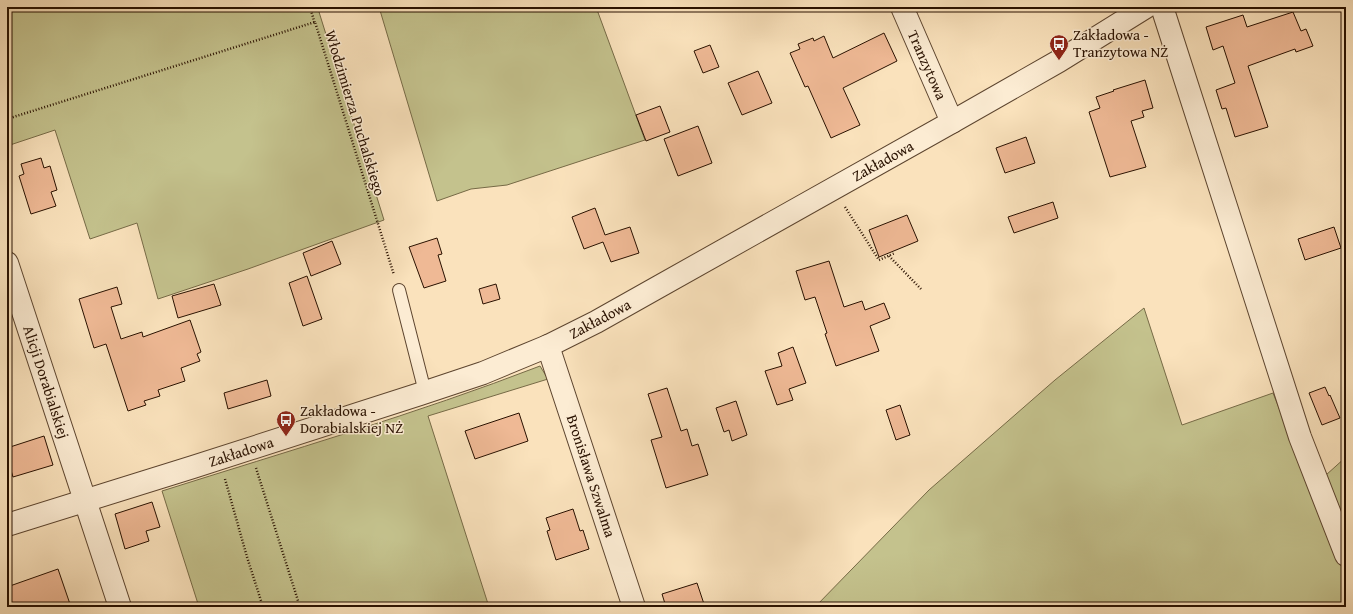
<svg xmlns="http://www.w3.org/2000/svg" width="1353" height="614" viewBox="0 0 1353 614" font-family="'Gentium Book Plus',serif">
	<style>
		.green { fill: #c4c28d; stroke: #766a46 }
		.building { fill: #efb995; stroke: #291100 }
		.lines { fill: none; stroke-linecap: round; stroke-linejoin: round }
		.service-casing { stroke: #5d452f; stroke-width: 14 }
		.minor-casing { stroke: #5d452f; stroke-width: 24 }
		.tertiary-casing { stroke: #5d452f; stroke-width: 24 }
		.path { stroke: #291100; stroke-width: 2.5; stroke-dasharray: 1 2; stroke-linecap: butt }
		.service { stroke: #fcecd3; stroke-width: 12 }
		.minor { stroke: #fcecd3; stroke-width: 22 }
		.tertiary { stroke: #fcecd3; stroke-width: 22 }
		.labels { text-anchor: middle; stroke-width: 3; stroke-linejoin: round; paint-order: stroke }
		.poi-label { font-size: 15px; fill: #291100; stroke: #fcecd3; text-anchor: start }
		.street-label { font-size: 15px; fill: #291100; stroke: #fcecd3 }
	</style>
	<rect width="100%" height="100%" fill="#fae2bc"/>
	<filter id="stains"><feTurbulence type="fractalNoise" baseFrequency=".005" numOctaves="4"/><feColorMatrix values="0 0 0 0 .2 0 0 0 0 .09 0 0 0 0 .02 0 0 0 .5 -.17"/></filter>
	<radialGradient id="worn" r=".72"><stop offset=".6" stop-color="#630" stop-opacity="0"/><stop offset="1" stop-color="#630" stop-opacity=".3"/></radialGradient>
	<g class="green">
		<polygon points="7,7 334,7 319,12 384,220 248,269 158,299 137,223 90,239 55,130 7,146"/>
		<polygon points="379,7 596,7 645,140 507,185 471,189 437,201"/>
		<polygon points="1144,308 1182,425 1273,393 1346,575 1346,607 815,607 929,490 1055,380"/>
		<path d="M540,366L548,379L428,416L489,607H199L162,491C288,451 416,414 540,366Z"/>
		<polygon points="1346,457 1346,525 1326,475"/>
	</g>
	<g class="building">
		<polygon points="1293,12 1301,31 1306,29 1313,46 1296,52 1295,49 1248,66 1268,127 1235,137 1226,108 1222,109 1216,90 1235,83 1223,46 1213,50 1206,27 1243,15 1247,27"/>
		<polygon points="884,33 897,61 843,88 860,125 831,138 808,86 805,87 790,53 800,49 798,44 813,38 814,41 824,36 833,58"/>
		<polygon points="710,45 719,67 703,73 694,51"/>
		<polygon points="758,71 772,103 742,115 728,83"/>
		<polygon points="1145,80 1153,108 1142,111 1144,117 1131,121 1146,167 1110,177 1089,112 1100,108 1096,97 1114,91 1113,90"/>
		<polygon points="660,106 670,132 646,141 636,115"/>
		<polygon points="698,126 712,163 678,176 664,139"/>
		<polygon points="1026,137 1035,163 1005,173 996,148"/>
		<polygon points="41,158 44,168 50,166 57,190 51,192 56,206 31,214 19,176 24,174 21,164"/>
		<polygon points="1053,202 1058,218 1014,233 1008,217"/>
		<polygon points="595,208 605,235 630,227 639,253 611,262 603,242 584,249 572,217"/>
		<polygon points="907,215 918,241 879,257 869,230"/>
		<polygon points="1334,227 1341,248 1305,260 1298,239"/>
		<polygon points="437,238 442,254 438,255 446,281 424,288 409,247"/>
		<polygon points="332,241 341,264 311,276 303,253"/>
		<polygon points="829,261 844,307 862,301 865,310 884,303 890,318 870,326 879,351 836,366 825,334 827,333 815,297 805,300 796,271"/>
		<polygon points="307,276 322,319 303,326 289,283"/>
		<polygon points="214,284 221,305 178,318 172,296"/>
		<polygon points="496,284 500,299 483,304 479,289"/>
		<polygon points="117,287 122,304 111,307 121,339 142,332 143,337 190,320 201,352 197,354 200,361 181,368 185,381 158,390 160,396 144,401 146,405 128,411 106,344 94,348 79,299"/>
		<polygon points="793,347 806,383 789,389 793,400 777,405 765,371 782,366 778,353"/>
		<polygon points="267,380 271,396 228,409 224,393"/>
		<polygon points="1325,387 1329,396 1330,395 1340,418 1322,425 1309,393"/>
		<polygon points="667,388 681,431 687,429 692,446 698,444 708,475 666,488 651,440 662,437 648,394"/>
		<polygon points="736,401 747,435 732,441 729,430 724,432 716,408"/>
		<polygon points="900,405 910,435 896,440 886,410"/>
		<polygon points="519,413 528,441 475,459 465,431"/>
		<polygon points="44,436 53,465 13,477 7,457 7,448"/>
		<polygon points="152,502 160,527 146,531 149,541 125,549 115,514"/>
		<polygon points="573,509 580,531 583,530 589,549 556,560 547,531 550,530 546,518"/>
		<polygon points="58,569 71,607 7,607 7,587"/>
		<polygon points="697,583 705,607 666,607 662,594"/>
	</g>
	<g class="lines">
		<g class="service-casing">
			<polyline id="service" points="399,290 425,392"/>
		</g>
		<g class="minor-casing">
			<g id="minor">
				<polyline points="902,7 952,122"/>
				<polyline points="1162,7 1300,437 1346,555"/>
				<polyline points="7,263 120,607"/>
				<polyline points="548,346 634,607"/>
			</g>
		</g>
		<g class="tertiary-casing">
			<polyline id="tertiary" points="7,525 193,467 420,394 483,373 548,346 596,322 660,286 952,122 1059,61 1146,7"/>
		</g>
		<g class="path">
			<polyline points="310,7 315,24"/>
			<polyline points="7,119 315,22 394,275"/>
			<polyline points="845,207 879,260 895,253"/>
			<polyline points="889,256 921,289"/>
			<polyline points="256,468 300,607"/>
			<polyline points="225,479 247,557 263,607"/>
		</g>
		<use href="#service" class="service"/>
		<use href="#minor" class="minor"/>
		<use href="#tertiary" class="tertiary"/>
	</g>
	<defs>
		<g id="bus-pin" transform="scale(1)"><path d="M0 17L-7.5 6A9.5 9.5 0 1 1 7.5 6Z" fill="#8f2418" stroke="#fcecd3"/><path d="M-5-6H5V4H4V6H2V4H-2V6H-4V4H-5ZM-3.5-4V0h7V-4ZM-3.5 1.2v1.5H-2V1.2ZM2 1.2v1.5H3.5V1.2Z" fill="#fff"/></g>
	</defs>
	<g fill-rule="evenodd">
		<use href="#bus-pin" x="1059" y="44"/>
		<use href="#bus-pin" x="286" y="420"/>
	</g>
	<g class="labels">
		<g class="poi-label">
			<text x="1073" y="40">Zakładowa -<tspan x="1073" dy="17">Tranzytowa NŻ</tspan></text>
			<text x="300" y="416">Zakładowa -<tspan x="300" dy="17">Dorabialskiej NŻ</tspan></text>
		</g>
		<g class="street-label">
			<text transform="translate(927 65) rotate(66)" y="5">Tranzytowa</text>
			<text transform="translate(355 113) rotate(73)" y="5">Włodzimierza Puchalskiego</text>
			<text transform="translate(883 161) rotate(-29)" y="5">Zakładowa</text>
			<text transform="translate(600 319) rotate(-28)" y="5">Zakładowa</text>
			<text transform="translate(46 382) rotate(72)" y="5">Alicji Dorabialskiej</text>
			<text transform="translate(241 452) rotate(-18)" y="5">Zakładowa</text>
			<text transform="translate(591 476) rotate(72)" y="5">Bronisława Szwalma</text>
		</g>
	</g>
	<rect width="1353" height="614" fill="none" stroke="#fae2bc" stroke-width="24"/>
	<rect x="8" y="8" width="1337" height="598" fill="none" stroke="#291100" stroke-width="2"/>
	<rect x="12" y="12" width="1329" height="590" fill="none" stroke="#291100"/>
	<rect width="100%" height="100%" filter="url(#stains)"/>
	<rect width="100%" height="100%" fill="url(#worn)"/>
</svg>
